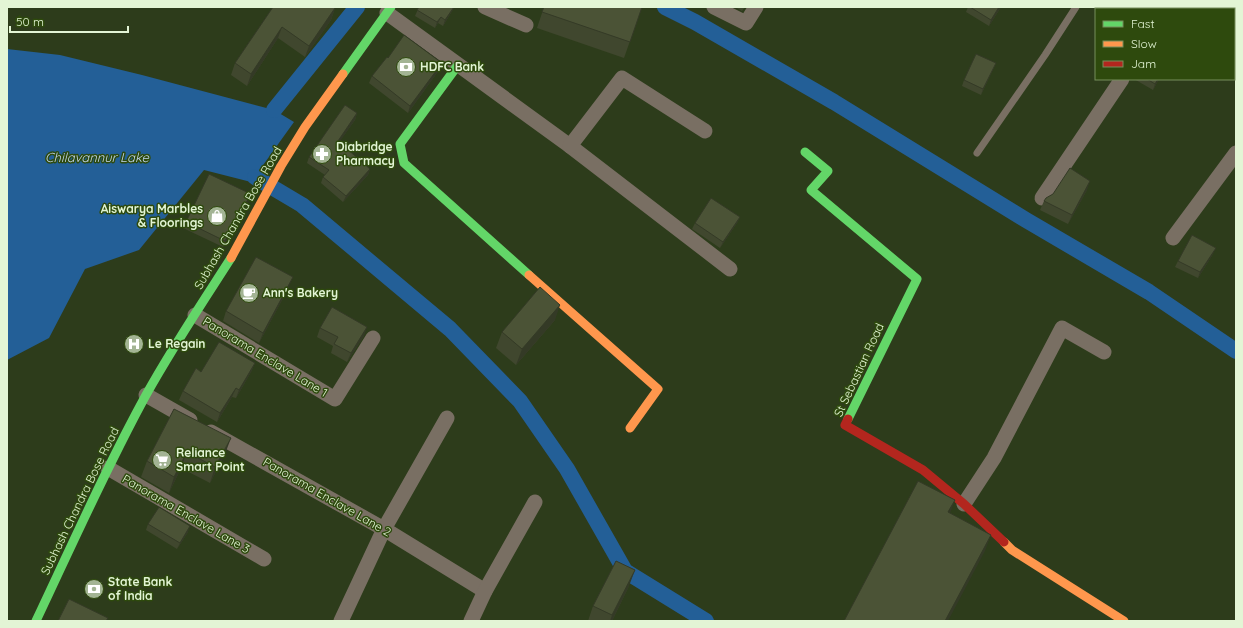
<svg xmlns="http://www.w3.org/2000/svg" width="1243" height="628" viewBox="0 0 1243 628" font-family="Quicksand,sans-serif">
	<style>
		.water { fill: #235f97 }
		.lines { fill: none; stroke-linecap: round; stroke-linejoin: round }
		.canal { stroke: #235f97; stroke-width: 16 }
		.lane { stroke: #796f63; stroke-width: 7 }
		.street { stroke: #796f63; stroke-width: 15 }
		.fast { stroke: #63d668; stroke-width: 9 }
		.slow { stroke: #ff974d; stroke-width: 9 }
		.jam { stroke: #b3261e; stroke-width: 9 }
		.wall { fill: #40472e }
		.shaded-wall { fill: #343a26 }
		.building { fill: #4b5336; stroke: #343a26 }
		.labels { text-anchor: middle; stroke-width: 3; stroke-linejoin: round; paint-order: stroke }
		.poi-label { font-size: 12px; font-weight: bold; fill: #e3f5d5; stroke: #2e4a0d; text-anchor: start }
		.street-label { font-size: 12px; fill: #e3f5d5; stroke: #2e4a0d }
		.water-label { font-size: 13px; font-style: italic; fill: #c2d5eb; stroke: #2e4a0d }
	</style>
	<rect width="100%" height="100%" fill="#2d3c1b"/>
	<polygon class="water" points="7,49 60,55 142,75 274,110 294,122 251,182 204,170 139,250 85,269 49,338 7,360"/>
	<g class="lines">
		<g class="canal">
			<polyline points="665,7 695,22 834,102 1026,220 1149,292 1236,351"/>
			<polyline points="274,110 357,7"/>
			<polyline points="255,177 302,205 450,329 520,401 567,469 625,571 706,621"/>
		</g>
		<polyline class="lane" points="977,153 1045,55 1076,7"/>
		<g class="street">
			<polyline points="485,7 526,25"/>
			<polyline points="714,7 746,23 756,7"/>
			<polyline points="1107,7 1112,9"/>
			<polyline points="387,13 570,146 730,269"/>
			<polyline points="1234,59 1236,59"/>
			<polyline points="570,146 622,78 705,131"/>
			<polyline points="1042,198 1122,79"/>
			<polyline points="1173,238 1236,153"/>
			<polyline points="195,315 335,399 373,338"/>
			<polyline points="146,395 190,420"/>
			<polyline points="211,432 384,529 485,591"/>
			<polyline points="108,468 264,559"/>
			<polyline points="964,504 994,458 1062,328 1104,352"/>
			<polyline points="341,621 384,529 447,418"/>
			<polyline points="471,621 485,591 535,502"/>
		</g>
		<g class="fast">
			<polyline points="458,65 400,144 404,163 529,275"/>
			<polyline points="343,74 391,7"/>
			<polyline points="805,152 828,171 811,190 917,279 848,419"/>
			<path d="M36,621C72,545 106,468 146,395C172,348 202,303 231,258"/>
		</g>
		<g class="slow">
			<polyline points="231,258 281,166 305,127 343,74"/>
			<polyline points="529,275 658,389 630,428"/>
			<polyline points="1004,542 1012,550 1124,621"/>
		</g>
		<polyline class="jam" points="848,419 845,425 923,470 964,504 1004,542"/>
	</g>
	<g class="wall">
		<polygon points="273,7 335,8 331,20 305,57 278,38 247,86 231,75 235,63"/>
		<polygon points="419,7 454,7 452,11 443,26 438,23 435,28 415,16"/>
		<polygon points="544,7 642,7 624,58 537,28"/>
		<polygon points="735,7 745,7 742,11"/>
		<polygon points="968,7 1001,7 989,26 966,12"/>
		<polygon points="388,58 439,70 408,113 369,83 372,76"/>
		<polygon points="996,63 981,95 962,86 964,80"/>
		<polygon points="1134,79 1159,79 1153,90"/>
		<polygon points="357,113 355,120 339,142 370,169 368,175 343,202 321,183 323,177 325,175 307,163 309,157"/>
		<polygon points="1087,190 1068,224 1040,210 1044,201"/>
		<polygon points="251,194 249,200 223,247 183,228 186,222"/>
		<polygon points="740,217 737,223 720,248 692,229 695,223"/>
		<polygon points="1213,254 1198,278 1175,267 1178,261"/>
		<polygon points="289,287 259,343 223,321 226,311"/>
		<polygon points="555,320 516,365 496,348 502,332"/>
		<polygon points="320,328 364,336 347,362 331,353 333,346 317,337"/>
		<polygon points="255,363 251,372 236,398 232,397 217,422 179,400 183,391 201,372"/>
		<polygon points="174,409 225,454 210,483 181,468 169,493 141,477 147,461"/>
		<polygon points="148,524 188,532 177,549 146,530"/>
		<polygon points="629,586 612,621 588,621 593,606"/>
	</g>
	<g class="shaded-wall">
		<polygon points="454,7 452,11 443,26 445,20"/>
		<polygon points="999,7 1001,7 989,26 991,20"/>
		<polygon points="335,8 331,20 305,57 309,46"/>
		<polygon points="441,17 438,23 435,28 437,22"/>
		<polygon points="282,27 278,38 247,86 251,74"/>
		<polygon points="442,63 439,70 408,113 410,106"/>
		<polygon points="996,63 993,69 981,95 983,89"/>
		<polygon points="1158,79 1159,79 1153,90 1155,84"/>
		<polygon points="357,113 355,120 336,147 338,141"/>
		<polygon points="370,169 368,175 343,202 346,196"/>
		<polygon points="1090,181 1087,190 1068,224 1072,215"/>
		<polygon points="251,194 249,200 223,247 225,241"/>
		<polygon points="740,217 737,223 720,248 723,242"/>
		<polygon points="1216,248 1213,254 1198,278 1200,272"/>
		<polygon points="293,277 289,287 259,343 263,333"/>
		<polygon points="560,305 555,320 516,365 522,349"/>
		<polygon points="367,327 364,336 347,362 351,353"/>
		<polygon points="255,363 251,372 236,398 239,390"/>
		<polygon points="236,388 232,397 217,422 220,413"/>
		<polygon points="231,438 225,454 210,483 215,467"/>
		<polygon points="187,452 181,468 169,493 174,477"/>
		<polygon points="955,500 949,516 948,512"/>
		<polygon points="190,526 188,532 177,549 180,543"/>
		<polygon points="991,535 985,551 948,621 945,621"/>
		<polygon points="635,570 629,586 612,621 610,621 612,615"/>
	</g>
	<g class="building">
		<polygon points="273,7 333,7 335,8 309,46 282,27 251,74 235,63"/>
		<polygon points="419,7 454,7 445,20 441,17 437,22 417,10"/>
		<polygon points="544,7 642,7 630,42 542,12"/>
		<polygon points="970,7 999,7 991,20"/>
		<polygon points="404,35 442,63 410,106 372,76 387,57 388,58"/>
		<polygon points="976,54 996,63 983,89 964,80"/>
		<polygon points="1147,79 1158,79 1155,84"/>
		<polygon points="345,105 357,113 338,141 370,169 346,196 323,177 329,170 309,157"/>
		<polygon points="1070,168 1090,181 1072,215 1044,201 1046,198 1053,194"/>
		<polygon points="209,174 251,194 225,241 186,222"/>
		<polygon points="711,198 740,217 723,242 695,223"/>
		<polygon points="1192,235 1216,248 1200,272 1178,261"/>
		<polygon points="256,257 293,277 263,333 226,311"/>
		<polygon points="540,287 560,305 522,349 502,332"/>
		<polygon points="332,307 367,327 351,353 334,344 338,337 320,328"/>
		<polygon points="219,342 255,363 239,390 236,388 220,413 183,391 196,368 201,372"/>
		<polygon points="174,409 231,438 215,467 187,452 174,477 147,461"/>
		<polygon points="918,481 955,500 948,512 991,535 945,621 844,621"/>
		<polygon points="159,507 190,526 180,543 148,524"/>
		<polygon points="616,561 635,570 612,615 593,606"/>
		<polygon points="69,599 108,618 106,621 58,621"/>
	</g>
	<defs>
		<g id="bank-disc" transform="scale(1)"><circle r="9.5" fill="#a3b494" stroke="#2e4a0d"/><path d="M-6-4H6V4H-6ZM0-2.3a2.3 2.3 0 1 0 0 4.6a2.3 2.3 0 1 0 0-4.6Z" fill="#fff"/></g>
		<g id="pharmacy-disc" transform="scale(1)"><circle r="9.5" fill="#a3b494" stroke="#2e4a0d"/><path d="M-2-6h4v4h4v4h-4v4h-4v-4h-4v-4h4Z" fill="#fff"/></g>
		<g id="shop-disc" transform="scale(1)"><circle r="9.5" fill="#a3b494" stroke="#2e4a0d"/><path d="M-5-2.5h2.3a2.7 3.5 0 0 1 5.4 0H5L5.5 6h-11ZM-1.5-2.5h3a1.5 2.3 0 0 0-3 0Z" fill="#fff"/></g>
		<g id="cafe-disc" transform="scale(1)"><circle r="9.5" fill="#a3b494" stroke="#2e4a0d"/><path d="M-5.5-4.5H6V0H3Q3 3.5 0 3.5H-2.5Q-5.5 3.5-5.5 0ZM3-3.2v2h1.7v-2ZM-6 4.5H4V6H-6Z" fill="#fff"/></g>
		<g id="hospital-disc" transform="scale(1)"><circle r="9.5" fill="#a3b494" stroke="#2e4a0d"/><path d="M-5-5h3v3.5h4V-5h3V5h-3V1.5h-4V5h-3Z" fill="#fff"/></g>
		<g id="supermarket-disc" transform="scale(1)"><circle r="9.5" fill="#a3b494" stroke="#2e4a0d"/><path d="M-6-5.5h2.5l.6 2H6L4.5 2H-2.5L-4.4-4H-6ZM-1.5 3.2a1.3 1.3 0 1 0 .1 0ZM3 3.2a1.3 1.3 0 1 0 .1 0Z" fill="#fff"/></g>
	</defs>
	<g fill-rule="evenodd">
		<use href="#bank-disc" x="406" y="67"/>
		<use href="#pharmacy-disc" x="322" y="154"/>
		<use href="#shop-disc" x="217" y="216"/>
		<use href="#cafe-disc" x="249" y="293"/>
		<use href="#hospital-disc" x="134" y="344"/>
		<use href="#supermarket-disc" x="162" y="460"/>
		<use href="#bank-disc" x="94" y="589"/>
	</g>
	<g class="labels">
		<g class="poi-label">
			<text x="420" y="71">HDFC Bank</text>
			<text x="336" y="151">Diabridge<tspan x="336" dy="14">Pharmacy</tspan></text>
			<text x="203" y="213" text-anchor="end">Aiswarya Marbles<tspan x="203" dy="14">&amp; Floorings</tspan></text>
			<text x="263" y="297">Ann's Bakery</text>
			<text x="148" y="348">Le Regain</text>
			<text x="176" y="457">Reliance<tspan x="176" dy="14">Smart Point</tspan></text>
			<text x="108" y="586">State Bank<tspan x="108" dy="14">of India</tspan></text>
		</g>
		<g class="street-label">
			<text transform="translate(238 218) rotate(-60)" y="4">Subhash Chandra Bose Road</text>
			<text transform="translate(265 357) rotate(31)" y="4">Panorama Enclave Lane 1</text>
			<text transform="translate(859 370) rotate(-65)" y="4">St Sebastian Road</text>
			<text transform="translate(327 497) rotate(30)" y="4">Panorama Enclave Lane 2</text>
			<text transform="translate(80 501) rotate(-64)" y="4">Subhash Chandra Bose Road</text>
			<text transform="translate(186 514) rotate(30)" y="4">Panorama Enclave Lane 3</text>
		</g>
		<g class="water-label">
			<text x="97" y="162">Chilavannur Lake</text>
		</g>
	</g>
	<rect width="1243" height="628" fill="none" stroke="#e3f5d5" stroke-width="16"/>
	<rect x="1095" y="8" width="140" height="72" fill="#2e4a0d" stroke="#768e5d"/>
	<rect x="1103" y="21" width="20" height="6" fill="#63d668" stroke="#768e5d"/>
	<text x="1131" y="28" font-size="12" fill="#e3f5d5">Fast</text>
	<rect x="1103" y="41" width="20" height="6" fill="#ff974d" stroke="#768e5d"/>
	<text x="1131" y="48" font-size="12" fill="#e3f5d5">Slow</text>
	<rect x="1103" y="61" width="20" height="6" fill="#b3261e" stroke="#768e5d"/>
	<text x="1131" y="68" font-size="12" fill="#e3f5d5">Jam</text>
	<path d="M10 26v6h118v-6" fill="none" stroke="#e3f5d5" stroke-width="2"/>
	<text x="16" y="26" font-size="12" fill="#e3f5d5" stroke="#2e4a0d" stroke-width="3" paint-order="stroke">50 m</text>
</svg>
